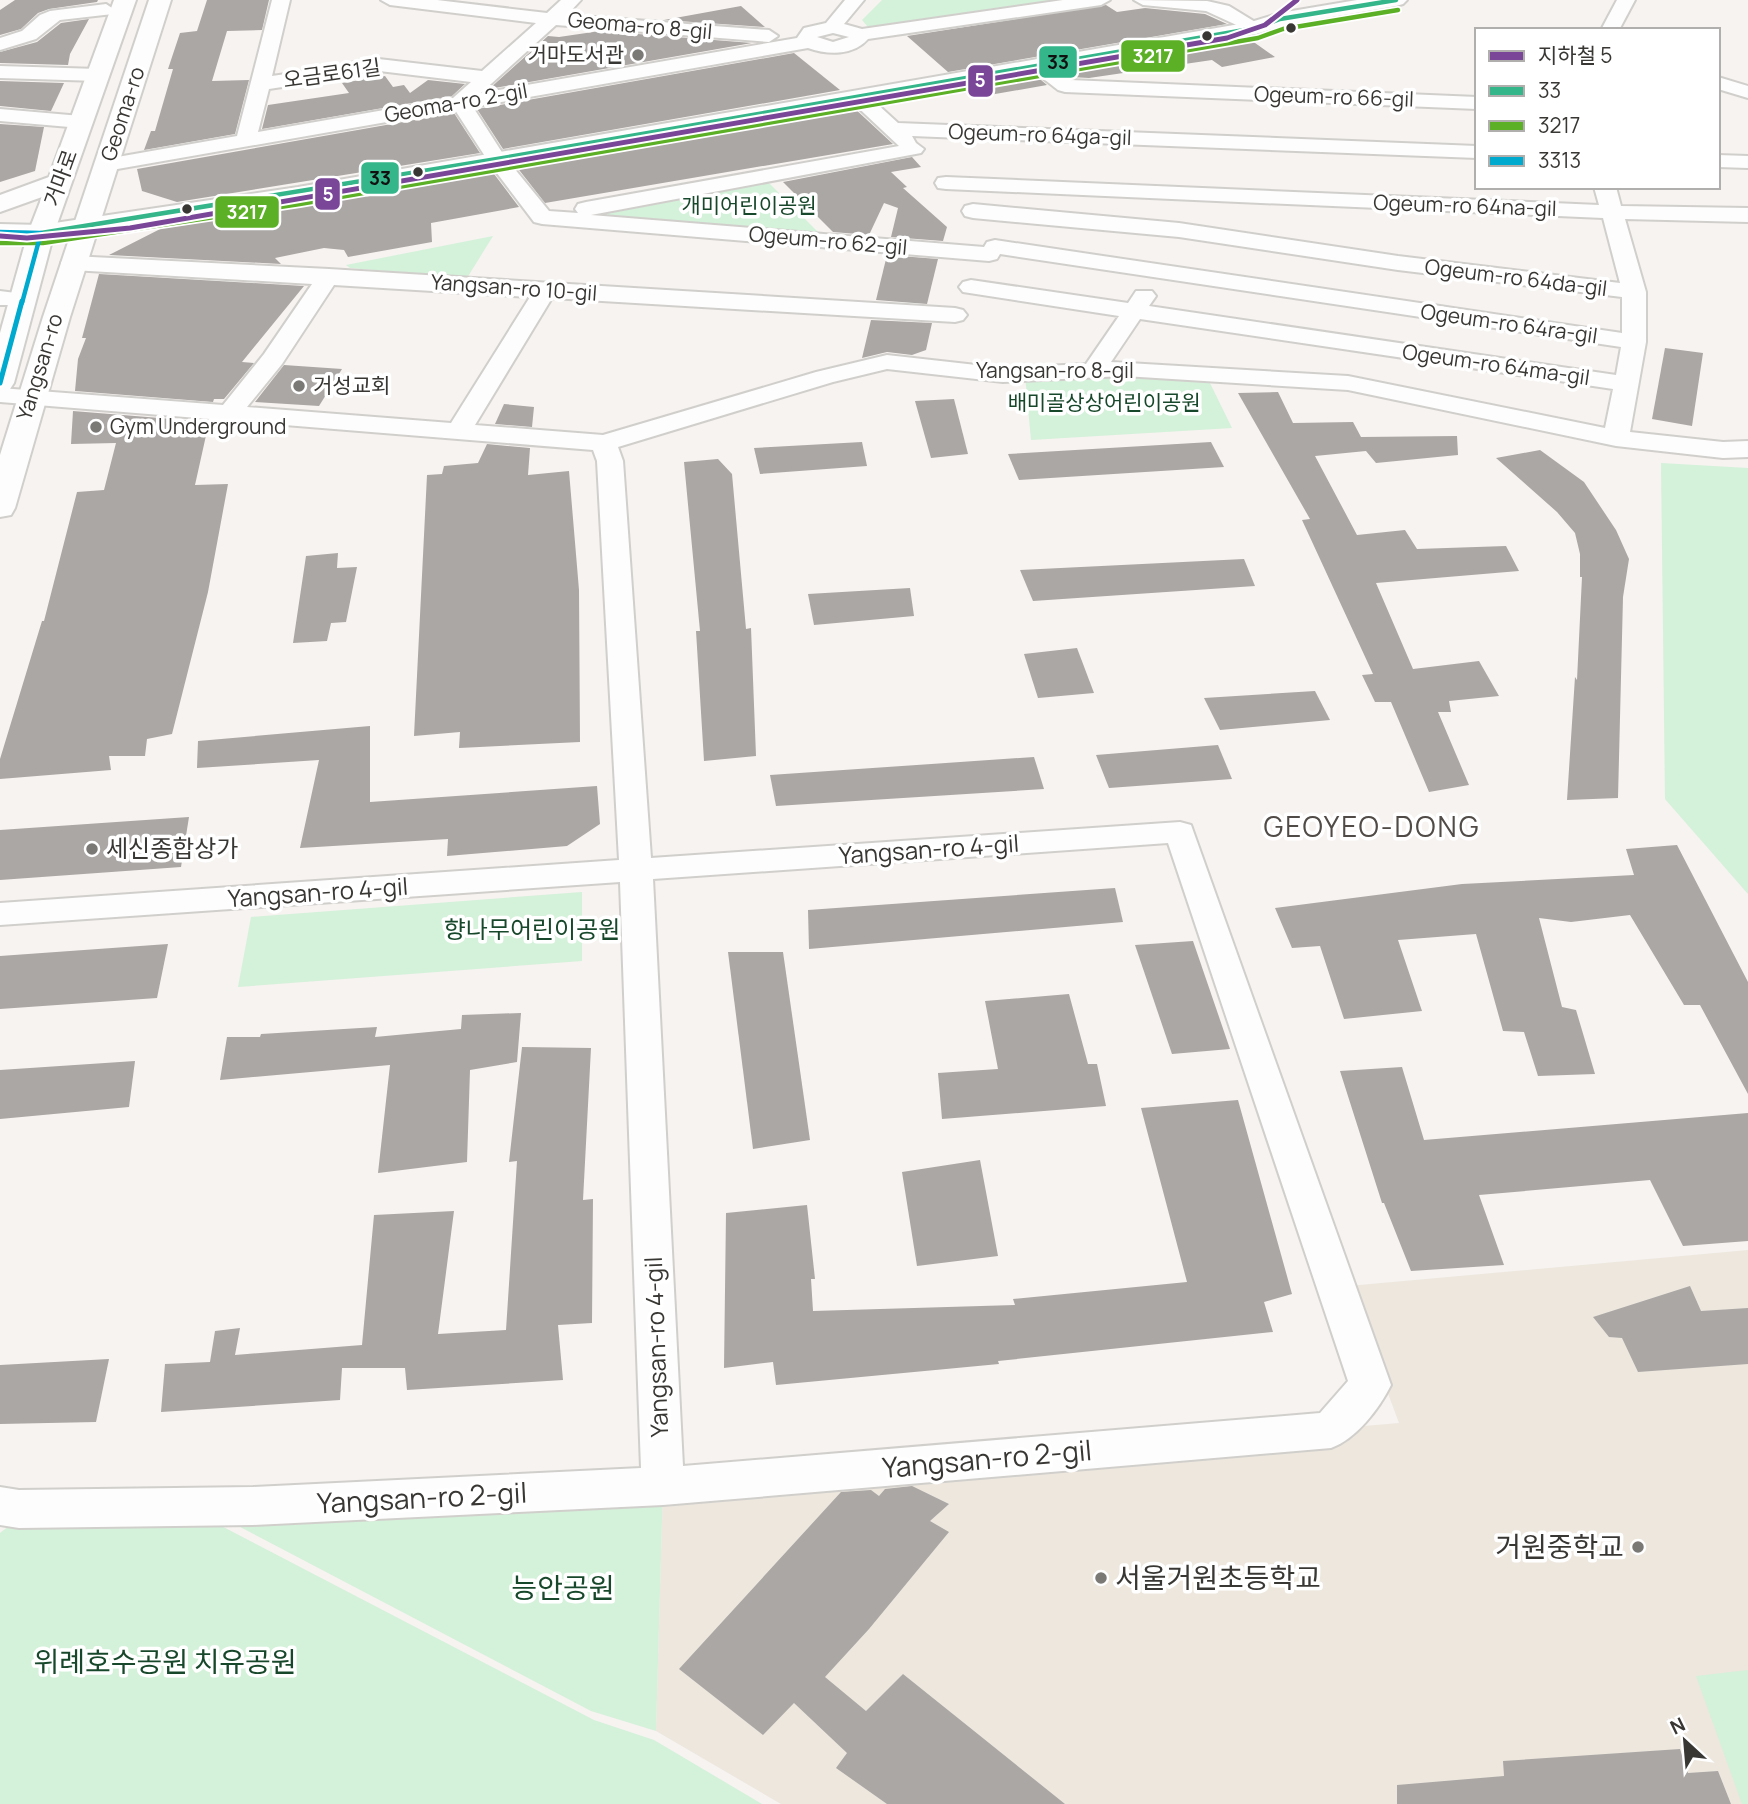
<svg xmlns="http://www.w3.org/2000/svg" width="1748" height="1804" viewBox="0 0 1748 1804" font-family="Manrope,'Noto Sans KR',sans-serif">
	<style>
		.built { fill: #ede7de }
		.green { fill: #d4f1da }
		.building { fill: #aaa7a5 }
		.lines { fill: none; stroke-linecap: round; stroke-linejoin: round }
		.minor-casing { stroke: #d1cfcc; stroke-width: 4 }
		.secondary-casing { stroke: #d1cfcc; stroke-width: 4 }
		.primary-casing { stroke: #d1cfcc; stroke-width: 4 }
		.minor { fill: #fefdfd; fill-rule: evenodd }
		.secondary { fill: #fefdfd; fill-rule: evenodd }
		.primary { fill: #fefdfd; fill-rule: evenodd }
		.bus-1-casing { stroke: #fff; stroke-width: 8 }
		.bus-2-casing { stroke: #fff; stroke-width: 8 }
		.bus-3-far1-casing { stroke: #fff; stroke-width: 8 }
		.bus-3-casing { stroke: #fff; stroke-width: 10 }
		.bus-1 { stroke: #34b68a; stroke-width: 4.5 }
		.bus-2 { stroke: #5bb025; stroke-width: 4.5 }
		.bus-3-far1 { stroke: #00a9ce; stroke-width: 4.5 }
		.bus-3 { stroke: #00a9ce; stroke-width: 5 }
		.metro-1-casing { stroke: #fff; stroke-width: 9 }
		.metro-1 { stroke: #794698; stroke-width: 5 }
		.bus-dot { fill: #393734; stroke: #fff; stroke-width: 2.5 }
		.poi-dot { fill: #7b7976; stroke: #fff; stroke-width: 2.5 }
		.labels { text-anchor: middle; stroke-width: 7; stroke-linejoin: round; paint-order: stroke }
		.far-street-label { font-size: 21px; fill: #393734; stroke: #fff }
		.far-poi-label { font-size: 21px; fill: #393734; stroke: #fff; text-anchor: start }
		.far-park-label { font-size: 21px; fill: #18482b; stroke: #fff }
		.poi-label { font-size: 24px; fill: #393734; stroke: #fff; text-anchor: start }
		.street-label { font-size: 24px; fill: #393734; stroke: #fff }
		.park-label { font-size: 24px; fill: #18482b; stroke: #fff }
		.quarter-label { font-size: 28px; letter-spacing: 2px; fill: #504b46; stroke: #fff }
		.near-street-label { font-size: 28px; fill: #393734; stroke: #fff }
		.near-poi-label { font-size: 28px; fill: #393734; stroke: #fff; text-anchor: end }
		.near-park-label { font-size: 28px; fill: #18482b; stroke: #fff }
		.line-badge { stroke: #fff; stroke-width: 2.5 }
		.badge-label { font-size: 19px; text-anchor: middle; font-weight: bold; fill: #fff }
		.pale-badge-label { font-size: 19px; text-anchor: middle; font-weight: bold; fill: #111 }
	</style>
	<rect width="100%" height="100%" fill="#f6f3f0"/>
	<polygon class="built" points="1748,1250 1748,1804 781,1804 656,1731 663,1486 1399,1423 1348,1286"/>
	<g class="green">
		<polygon points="882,0 1065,0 883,28 868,27 862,20"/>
		<polygon points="762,176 827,241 542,217"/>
		<polygon points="493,236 467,278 350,268 346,265"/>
		<polygon points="1205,373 1232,428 1031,440 1025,375"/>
		<polygon points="1661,463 1748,468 1748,894 1665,799"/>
		<polygon points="582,892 582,961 238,987 251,917"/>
		<polygon points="663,1486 656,1731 591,1711 202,1507"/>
		<polygon points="19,1518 208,1519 594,1720 654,1740 762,1804 0,1804 0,1533"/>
		<polygon points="1748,1670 1748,1804 1742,1804 1696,1676"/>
	</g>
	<g class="building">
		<polygon points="15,0 98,0 97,2 49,9 38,13 21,29 0,35 0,10"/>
		<polygon points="207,0 269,0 262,30 227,31 212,81 249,80 235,134 144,150 151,131 155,131 173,69 168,69 180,33 197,31"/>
		<polygon points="1106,5 1117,12 1145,8 1205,14 1227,24 948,72 907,36"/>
		<polygon points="741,6 765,27 664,20"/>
		<polygon points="89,19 70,54 68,65 0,63 0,52 37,42 61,23"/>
		<polygon points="600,31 752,43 489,89 548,36 559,37"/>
		<polygon points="1248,38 1275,57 1222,67 1212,60 1089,78 1071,77 1062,71"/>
		<polygon points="794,53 840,90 503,149 477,109"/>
		<polygon points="1035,75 1047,85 978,97 966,87"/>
		<polygon points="385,76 393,87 404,85 410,93 428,80 465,84 452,96 262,129 268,105 349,93 342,83"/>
		<polygon points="0,81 64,83 51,111 0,106"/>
		<polygon points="853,107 893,144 545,203 516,166"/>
		<polygon points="454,113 480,153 177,202 142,191 137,169"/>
		<polygon points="0,124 44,127 35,171 0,182"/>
		<polygon points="912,157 921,167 891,172 907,187 903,188 947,227 943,241 891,237 898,208 884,203 869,235 833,232 783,182"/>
		<polygon points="491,170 519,207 431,223 432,242 348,257 344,250 324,248 275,258 281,264 109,255 170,224"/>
		<polygon points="887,255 938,259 927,304 876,300"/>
		<polygon points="99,274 304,286 242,362 254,363 224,399 214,399 213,402 75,391 78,359 86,338 82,338"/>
		<polygon points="871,320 932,323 926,350 912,355 887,352 862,358"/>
		<polygon points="1665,348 1703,353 1692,426 1652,419"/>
		<polygon points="284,365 342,369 319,406 255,402"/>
		<polygon points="1278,392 1293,423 1353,422 1361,437 1457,436 1458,455 1376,463 1366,451 1315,456 1357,535 1405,530 1417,549 1506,546 1519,571 1376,583 1413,669 1479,661 1499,696 1449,701 1451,712 1438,712 1469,785 1429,792 1391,702 1375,702 1362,675 1373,674 1302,520 1310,519 1238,393"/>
		<polygon points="954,399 968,454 931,458 915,401"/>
		<polygon points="504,404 534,407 532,427 495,424"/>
		<polygon points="73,411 209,422 195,485 228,484 208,592 172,734 147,739 145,756 109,756 111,770 0,779 0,759 42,621 44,621 77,492 104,490 116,443 71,444"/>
		<polygon points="862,442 867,466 760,474 754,448"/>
		<polygon points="1211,442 1224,467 1019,480 1008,454"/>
		<polygon points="487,444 530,448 528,475 569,471 579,590 580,742 459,748 460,732 414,736 427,475 442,474 444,466 478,463"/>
		<polygon points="1540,450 1584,482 1616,530 1629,559 1623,597 1618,798 1567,800 1575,677 1577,680 1582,577 1580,577 1580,554 1575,533 1557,512 1496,458"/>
		<polygon points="718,459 732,474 746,629 751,628 756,756 704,761 696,631 700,631 684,462"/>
		<polygon points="338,553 337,568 357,567 346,622 331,623 327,641 293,643 306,556"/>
		<polygon points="1244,559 1255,586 1033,601 1020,570"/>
		<polygon points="910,588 914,616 814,625 808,594"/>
		<polygon points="1077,648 1094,693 1038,698 1024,654"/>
		<polygon points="1315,691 1330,720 1220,730 1204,698"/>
		<polygon points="370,726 370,802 597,786 600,824 567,846 447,856 448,839 300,848 319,760 197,768 198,741"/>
		<polygon points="1218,745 1232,779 1109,788 1096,755"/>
		<polygon points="1034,757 1044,789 776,806 770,775"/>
		<polygon points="189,817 181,867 0,880 0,830"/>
		<polygon points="1677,845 1748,982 1748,1094 1700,1005 1684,1005 1630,915 1571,922 1539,918 1562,1007 1576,1010 1595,1074 1538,1076 1524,1032 1503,1031 1476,934 1398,940 1422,1011 1344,1019 1320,946 1292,948 1275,908 1462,884 1634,875 1626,849"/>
		<polygon points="1115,888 1123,922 809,949 808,910"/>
		<polygon points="1193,941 1230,1049 1172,1054 1135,945"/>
		<polygon points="168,944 157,998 0,1009 0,956"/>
		<polygon points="728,952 783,952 810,1140 753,1149"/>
		<polygon points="1069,994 1088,1064 1097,1064 1106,1106 942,1119 938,1073 998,1069 985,1001"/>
		<polygon points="521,1013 517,1062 470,1070 467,1162 378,1173 390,1065 220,1080 227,1037 260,1037 261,1034 377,1027 375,1037 461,1029 462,1015"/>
		<polygon points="522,1047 591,1048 583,1200 593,1199 592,1323 558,1325 563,1380 407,1390 405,1368 342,1368 340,1400 161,1412 165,1364 210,1362 215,1331 240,1328 235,1355 362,1345 374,1215 454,1211 438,1334 506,1330 517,1161 509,1162"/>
		<polygon points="135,1061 129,1107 0,1119 0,1070"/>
		<polygon points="1402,1067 1424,1140 1748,1113 1748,1241 1683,1246 1650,1180 1479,1195 1504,1265 1411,1271 1384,1203 1382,1203 1340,1071"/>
		<polygon points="1238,1100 1292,1294 1264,1302 1273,1332 998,1361 999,1364 776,1385 773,1362 724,1368 726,1213 807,1205 815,1279 811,1279 813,1311 1015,1305 1013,1299 1187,1282 1141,1108"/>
		<polygon points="980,1160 998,1256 917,1266 902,1172"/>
		<polygon points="1690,1286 1701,1311 1748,1308 1748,1364 1638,1372 1622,1338 1609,1337 1593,1317"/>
		<polygon points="109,1359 96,1422 0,1424 0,1365"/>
		<polygon points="912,1486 949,1504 930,1521 949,1532 869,1629 825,1677 866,1711 903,1674 1065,1804 887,1804 836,1768 847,1753 794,1703 763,1735 679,1669 841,1492 871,1490 879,1496 885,1489"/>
		<polygon points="1680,1749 1688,1773 1718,1771 1731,1804 1397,1804 1397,1785 1504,1776 1503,1761"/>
	</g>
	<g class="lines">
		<g class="minor-casing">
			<g id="minor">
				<path d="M272,0H290L272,76L340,66L370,58L482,71L536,23L390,5L381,0H437L547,13L561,0H581L567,15L769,30L778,36L769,42L556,25L481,93L797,38L804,28L826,23L845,0H864L844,24L862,29L1063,0H1110L1101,5L868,39C853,56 828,55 808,48L473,107L505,157L549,211L578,213L575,209L578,204L586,202L899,146L850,100L847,96L850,92H864L898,123L1477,146V158L912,136L916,143L924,149L921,153L591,215L984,247L987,242L995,240L1622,333V297L1398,270L1179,237L973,218L965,216L962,211L965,206L973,204L1179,223L1398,256L1620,283L1603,218L946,189L938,188L935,183L938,178L946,177L1599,205L1594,187H1616L1621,206L1748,208V222L1625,219L1646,292V342L1630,432L1723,442L1748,441V457L1723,458L1616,446L1348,390L1124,376L1003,382L887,369L833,382L618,447L623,461L651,858L1180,822L1191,825L1391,1385C1379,1409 1356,1439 1331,1448L663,1505L253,1525L19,1528L0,1525V1487L19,1490L253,1487L641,1468L620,882L0,925V903L619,860L597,461L593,450L0,402V388L223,405L264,354L312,284L72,270L64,268L61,263L64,258L72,256L329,269L955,308L963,310L967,315L963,320L955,322L552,298L475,425L603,435L816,372L887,355L1003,368L1086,364L1119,316L963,292L959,287L963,282L971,280L1128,303L1136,291H1152L1156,296L1149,306L1616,375L1621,347L1000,254L997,259L989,261L542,224L534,222L490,164L455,110L106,171L99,169L96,165L99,161L106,159L237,136ZM833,33L849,37L833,42L817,37ZM371,70L471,82L453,98L258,132L269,89L342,78ZM334,285L530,297L451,423L247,407L282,364ZM1140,319L1613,389L1605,428L1348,376L1111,362ZM1168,843L1348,1381L1320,1413L683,1466L653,879Z"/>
				<polygon points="1134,0 1207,1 1229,6 1265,28 1256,34 1206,11 1143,5"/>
				<polygon points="1617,0 1635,0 1619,30 1601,30"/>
				<polygon points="106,4 115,10 113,14 60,20 36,39 0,50 0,38 22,31 40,15 50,11"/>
				<polygon points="1038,59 1045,61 1070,80 1477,97 1477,109 1065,92 1058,90 1031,69 1028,65 1031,61"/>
				<polygon points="0,66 98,69 108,75 98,81 0,78"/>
				<polygon points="1718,77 1748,86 1748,98 1718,89"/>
				<polygon points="0,109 81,116 88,118 91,122 88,126 81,128 0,121"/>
				<polygon points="1718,155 1748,156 1748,168 1718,167"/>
				<polygon points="0,291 31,295 35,300 31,305 0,305"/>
			</g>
		</g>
		<g class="secondary-casing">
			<polygon id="secondary" points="1357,0 1407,0 1403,4 1396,6 1285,25 1256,34 298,201 41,241 0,240 0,224 41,225 298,187 1251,22 1280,13"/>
		</g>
		<g class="primary-casing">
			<g id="primary">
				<polygon points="114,0 136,0 54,233 14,383 10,389 0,392 0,333 28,233 42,197 0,212 0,195 49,177"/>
				<polygon points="149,0 171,0 70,317 15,508 11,515 0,517 0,455 43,317"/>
			</g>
		</g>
		<use href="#minor" class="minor"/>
		<use href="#secondary" class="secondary"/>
		<use href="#primary" class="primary"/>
		<g class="bus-1-casing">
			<polyline id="bus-1" points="41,233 497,159 1256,28 1280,19 1396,0"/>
		</g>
		<g class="bus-2-casing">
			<polyline id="bus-2" points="0,243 43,243 300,204 1258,38 1283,29 1398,10"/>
		</g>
		<g class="bus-3-far1-casing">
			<polyline id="bus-3-far1" points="0,232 41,233 22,303"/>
		</g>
		<g class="bus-3-casing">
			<polyline id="bus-3" points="0,383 22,301"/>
		</g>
		<use href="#bus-1" class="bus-1"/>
		<use href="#bus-2" class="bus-2"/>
		<use href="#bus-3-far1" class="bus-3-far1"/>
		<use href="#bus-3" class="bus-3"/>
		<g class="metro-1-casing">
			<polyline id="metro-1" points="0,236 27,238 130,228 1227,38 1265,25 1297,0"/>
		</g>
		<use href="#metro-1" class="metro-1"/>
	</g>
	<g class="bus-dot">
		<circle cx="1291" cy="28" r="6"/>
		<circle cx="1207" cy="36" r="6"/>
		<circle cx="418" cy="172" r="6"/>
		<circle cx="187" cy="209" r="6"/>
	</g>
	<g class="poi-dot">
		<circle cx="638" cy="55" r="7"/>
		<circle cx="299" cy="386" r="7"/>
		<circle cx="96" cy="427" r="7"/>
		<circle cx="92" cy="849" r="7"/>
		<circle cx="1638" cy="1547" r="7"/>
		<circle cx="1101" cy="1578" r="7"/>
	</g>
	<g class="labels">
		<g class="far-street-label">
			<text transform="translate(640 26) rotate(5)" y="7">Geoma-ro 8-gil</text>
			<text transform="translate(332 74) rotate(-8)" y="7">오금로61길</text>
			<text transform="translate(1334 97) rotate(2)" y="7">Ogeum-ro 66-gil</text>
			<text transform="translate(456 103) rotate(-10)" y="7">Geoma-ro 2-gil</text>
			<text transform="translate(123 114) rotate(-72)" y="7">Geoma-ro</text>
			<text transform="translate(1040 135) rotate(2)" y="7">Ogeum-ro 64ga-gil</text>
			<text transform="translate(61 178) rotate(-70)" y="7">거마로</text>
			<text transform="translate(1465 206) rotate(2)" y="7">Ogeum-ro 64na-gil</text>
			<text transform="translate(828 241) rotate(5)" y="7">Ogeum-ro 62-gil</text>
			<text transform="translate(1516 278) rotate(7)" y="7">Ogeum-ro 64da-gil</text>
			<text transform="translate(514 288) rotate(4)" y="7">Yangsan-ro 10-gil</text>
			<text transform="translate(1509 324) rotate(8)" y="7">Ogeum-ro 64ra-gil</text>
			<text transform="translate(1496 365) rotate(8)" y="7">Ogeum-ro 64ma-gil</text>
			<text transform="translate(40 367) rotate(-73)" y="7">Yangsan-ro</text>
			<text x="1055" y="378">Yangsan-ro 8-gil</text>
		</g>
		<g class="far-poi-label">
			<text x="624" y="62" text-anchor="end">거마도서관</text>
			<text x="313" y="393">거성교회</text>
			<text x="110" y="434">Gym Underground</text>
		</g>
		<g class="far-park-label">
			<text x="749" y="213">개미어린이공원</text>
			<text x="1104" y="410">배미골상상어린이공원</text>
		</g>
		<g class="poi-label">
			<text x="106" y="857">세신종합상가</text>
		</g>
		<g class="street-label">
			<text transform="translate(929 850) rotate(-4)" y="8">Yangsan-ro 4-gil</text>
			<text transform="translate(318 893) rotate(-4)" y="8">Yangsan-ro 4-gil</text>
			<text transform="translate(657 1347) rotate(-92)" y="8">Yangsan-ro 4-gil</text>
		</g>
		<g class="park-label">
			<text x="532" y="938">향나무어린이공원</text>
		</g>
		<g class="quarter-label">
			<text x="1372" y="837">GEOYEO-DONG</text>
		</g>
		<g class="near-street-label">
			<text transform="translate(987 1459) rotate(-5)" y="10">Yangsan-ro 2-gil</text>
			<text transform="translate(422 1498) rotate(-3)" y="10">Yangsan-ro 2-gil</text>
		</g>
		<g class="near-poi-label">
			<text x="1624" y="1557">거원중학교</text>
			<text x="1115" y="1588" text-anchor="start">서울거원초등학교</text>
		</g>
		<g class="near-park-label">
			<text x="563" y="1598">능안공원</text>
			<text x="165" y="1672">위례호수공원 치유공원</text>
		</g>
	</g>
	<g class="line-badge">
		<rect x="1120" y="39" width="66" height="34" rx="7" fill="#5bb025"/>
		<rect x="1038" y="45" width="40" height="34" rx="7" fill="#34b68a"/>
		<rect x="967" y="64" width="27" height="34" rx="7" fill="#794698"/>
		<rect x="360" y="161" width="40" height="34" rx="7" fill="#34b68a"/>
		<rect x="314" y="177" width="27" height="34" rx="7" fill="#794698"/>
		<rect x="214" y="195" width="66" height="34" rx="7" fill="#5bb025"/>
	</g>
	<g class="badge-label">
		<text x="1153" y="63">3217</text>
		<text x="980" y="87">5</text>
		<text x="328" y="201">5</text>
		<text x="247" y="219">3217</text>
	</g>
	<g class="pale-badge-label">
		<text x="1058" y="69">33</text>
		<text x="380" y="185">33</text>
	</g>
	<rect x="1475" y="28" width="245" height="161" fill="#ffffff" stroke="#b0afae" stroke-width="2"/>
	<rect x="1489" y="51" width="35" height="10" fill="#794698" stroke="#b0afae" stroke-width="2"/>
	<text x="1538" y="63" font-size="21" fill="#393734">지하철 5</text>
	<rect x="1489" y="86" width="35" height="10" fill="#34b68a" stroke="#b0afae" stroke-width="2"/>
	<text x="1538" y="98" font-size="21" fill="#393734">33</text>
	<rect x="1489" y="121" width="35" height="10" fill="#5bb025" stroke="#b0afae" stroke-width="2"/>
	<text x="1538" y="133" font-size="21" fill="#393734">3217</text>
	<rect x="1489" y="156" width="35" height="10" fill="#00a9ce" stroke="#b0afae" stroke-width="2"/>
	<text x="1538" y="168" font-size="21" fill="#393734">3313</text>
	<g transform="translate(1685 1741) rotate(334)" stroke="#ffffff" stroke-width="5" paint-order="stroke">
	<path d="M0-5L12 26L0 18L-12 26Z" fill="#393734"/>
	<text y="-10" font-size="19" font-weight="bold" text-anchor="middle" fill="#393734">N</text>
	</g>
</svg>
